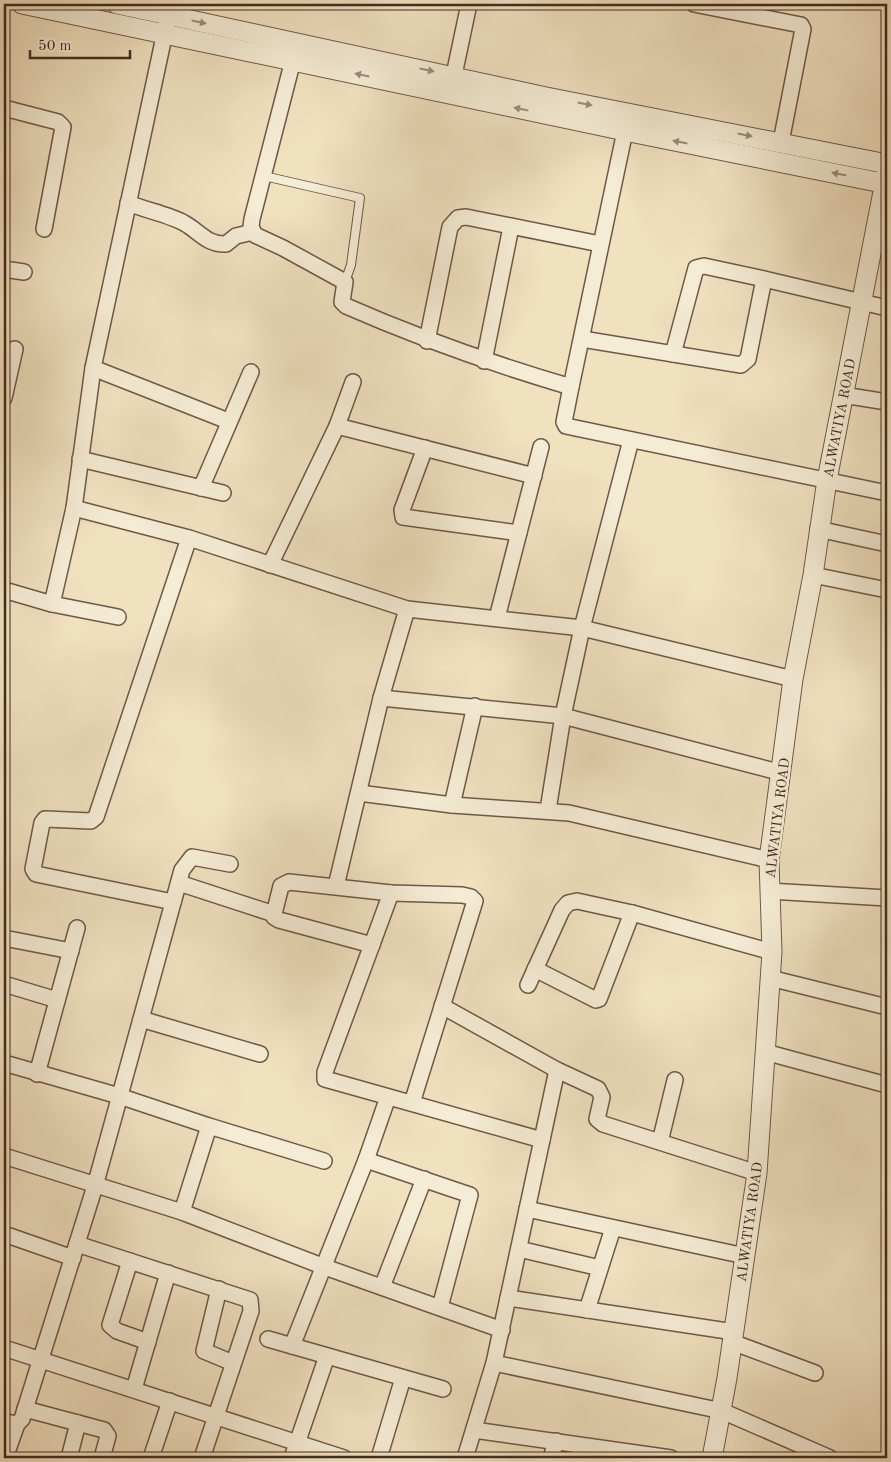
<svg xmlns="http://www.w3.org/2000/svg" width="891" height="1462" viewBox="0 0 891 1462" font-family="'Old Standard TT',serif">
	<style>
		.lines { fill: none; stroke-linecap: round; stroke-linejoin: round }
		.service-casing { stroke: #6f5848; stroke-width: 10 }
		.minor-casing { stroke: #6f5848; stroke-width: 18 }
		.tertiary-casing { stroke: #6f5848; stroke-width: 21 }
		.service { stroke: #f5ecd5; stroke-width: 8 }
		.minor { stroke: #f5ecd5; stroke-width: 15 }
		.tertiary { stroke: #f5ecd5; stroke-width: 19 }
		.oneway { fill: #9c8c7b }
		.labels { text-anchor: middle; stroke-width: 5; stroke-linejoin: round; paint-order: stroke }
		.street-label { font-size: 14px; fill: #442b21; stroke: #f5ecd5 }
	</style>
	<rect width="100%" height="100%" fill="#f0e1bf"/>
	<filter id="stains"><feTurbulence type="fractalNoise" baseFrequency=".004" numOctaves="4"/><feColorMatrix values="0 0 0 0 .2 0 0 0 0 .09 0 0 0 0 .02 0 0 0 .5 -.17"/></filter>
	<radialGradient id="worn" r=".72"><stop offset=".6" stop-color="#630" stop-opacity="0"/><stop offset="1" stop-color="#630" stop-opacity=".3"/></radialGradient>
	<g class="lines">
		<g class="service-casing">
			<polyline id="service" points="264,176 360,198 351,265 345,282"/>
		</g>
		<g class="minor-casing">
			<g id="minor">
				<polyline points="171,4 93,368 74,508 189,538 407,609 582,628 793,679"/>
				<polyline points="694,4 801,25 803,29 781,142"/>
				<path d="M293,60L252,219L251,227L255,235L283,248L345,282L342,302L346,306C421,339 493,364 571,387"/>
				<polyline points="454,75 469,4"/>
				<polyline points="4,108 58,122 63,127 44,229"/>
				<polyline points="625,131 571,387 564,422 566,426 887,493"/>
				<path d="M128,203C145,210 170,215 184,223C199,231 207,245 226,244L236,236L253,232"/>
				<polyline points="4,269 24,272"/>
				<polyline points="582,339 741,365 748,359 764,279 887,308"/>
				<polyline points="427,341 450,227 458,218 466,217 600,244"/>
				<polyline points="673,354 696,268 704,266 764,279"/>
				<polyline points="484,361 511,227"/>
				<polyline points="93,368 228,421"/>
				<polyline points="843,395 887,402"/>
				<polyline points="4,398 15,349"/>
				<polyline points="337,426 534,476"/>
				<polyline points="425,448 402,510 403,517 519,533"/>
				<polyline points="80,459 223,493"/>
				<polyline points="201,488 251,372"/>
				<polyline points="818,529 887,544"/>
				<polyline points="270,565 337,426 353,382"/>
				<polyline points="813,575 887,590"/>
				<polyline points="4,590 52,604 118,617"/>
				<polyline points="52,604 74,508"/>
				<polyline points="497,618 541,447"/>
				<polyline points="381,698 563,716 782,773"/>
				<polyline points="359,793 452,805 569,813 769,860"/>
				<polyline points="452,805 475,706"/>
				<polyline points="548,810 563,716 582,628 631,440"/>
				<polyline points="179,883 274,914"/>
				<polyline points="336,886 381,698 407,609"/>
				<polyline points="769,891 887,898"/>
				<polyline points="391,893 325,1072 325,1079 542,1140"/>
				<polyline points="173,902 36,874 33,869 42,823 45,819 91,821 96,817 189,538"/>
				<polyline points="4,938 71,951"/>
				<polyline points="372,945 279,920 274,917 274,914 281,886 289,882 391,893 462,895 471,897 475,901 412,1103"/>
				<polyline points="535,969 596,1000 599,999 632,913"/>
				<polyline points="770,978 887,1007"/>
				<polyline points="4,984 57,1000"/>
				<polyline points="528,985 562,910 568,903 577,901 632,913 772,952"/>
				<polyline points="442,1006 557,1070 598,1089 602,1097 597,1119 603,1124 757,1173"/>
				<polyline points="141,1019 260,1054"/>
				<polyline points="765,1052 887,1085"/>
				<polyline points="4,1063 119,1096 209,1126 182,1212"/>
				<polyline points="37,1074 77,928"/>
				<polyline points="209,1126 324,1161"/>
				<polyline points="660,1142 675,1080"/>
				<polyline points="4,1156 182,1212 322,1266 502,1330"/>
				<polyline points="366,1160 470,1195 440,1307"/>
				<polyline points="527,1209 745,1256"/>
				<polyline points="4,1234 73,1258"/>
				<polyline points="77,1244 250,1300 251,1311 202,1458"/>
				<polyline points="519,1249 600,1268"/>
				<polyline points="130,1261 110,1325 117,1331 148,1342"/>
				<polyline points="382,1287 424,1179"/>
				<polyline points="219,1289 204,1351 233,1363"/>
				<polyline points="508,1298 734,1332"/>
				<polyline points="587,1310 613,1228"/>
				<polyline points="268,1339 443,1389"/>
				<polyline points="732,1342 815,1373"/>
				<polyline points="292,1346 366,1160 388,1097"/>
				<polyline points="4,1348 344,1458"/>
				<polyline points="494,1363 722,1411 830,1458"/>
				<polyline points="134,1389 168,1273"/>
				<polyline points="25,1409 104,1430 108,1436 102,1458"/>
				<polyline points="4,1422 17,1424 22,1419 95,1186 182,870 192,857 230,864"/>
				<polyline points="474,1430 671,1458"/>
				<polyline points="5,1458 17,1424"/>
				<polyline points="69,1458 78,1423"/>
				<polyline points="151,1458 170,1401"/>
				<polyline points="292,1458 327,1356"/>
				<polyline points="379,1458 403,1378"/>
				<polyline points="465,1458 494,1363 557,1070"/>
				<polyline points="551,1458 556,1441"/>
			</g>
		</g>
		<g class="tertiary-casing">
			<g id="tertiary">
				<polyline points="22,4 625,131 887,184"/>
				<polyline points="117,4 546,97 887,164"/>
				<polyline points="712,1458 727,1378 757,1173 772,952 769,860 793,679 813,575 827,480 887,171"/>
			</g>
		</g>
		<use href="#service" class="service"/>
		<use href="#minor" class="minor"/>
		<use href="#tertiary" class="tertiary"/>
	</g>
	<defs><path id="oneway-solid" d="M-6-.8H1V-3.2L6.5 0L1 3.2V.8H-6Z" transform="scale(1.25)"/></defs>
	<g class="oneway">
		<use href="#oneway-solid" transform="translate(199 22) rotate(12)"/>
		<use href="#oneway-solid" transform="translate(427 70) rotate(12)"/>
		<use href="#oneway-solid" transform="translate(362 75) rotate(-168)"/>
		<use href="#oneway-solid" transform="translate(585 104) rotate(11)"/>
		<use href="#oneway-solid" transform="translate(521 109) rotate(-168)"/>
		<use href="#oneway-solid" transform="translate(745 135) rotate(11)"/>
		<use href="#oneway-solid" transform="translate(680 142) rotate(-169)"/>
		<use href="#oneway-solid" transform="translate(839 174) rotate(-169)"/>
	</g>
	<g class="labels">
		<g class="street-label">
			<text transform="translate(839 418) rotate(-79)" y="5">ALWATIYA ROAD</text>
			<text transform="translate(777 818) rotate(-83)" y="5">ALWATIYA ROAD</text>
			<text transform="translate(749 1222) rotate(-82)" y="5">ALWATIYA ROAD</text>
		</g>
	</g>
	<rect width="891" height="1462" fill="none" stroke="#f0e1bf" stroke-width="20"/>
	<rect x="5" y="5" width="881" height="1452" fill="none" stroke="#442b21" stroke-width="2.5"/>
	<rect x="10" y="10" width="871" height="1442" fill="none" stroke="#442b21"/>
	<path d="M30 50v8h100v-8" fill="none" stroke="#442b21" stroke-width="2.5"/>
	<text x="38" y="50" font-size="15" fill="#442b21" stroke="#f5ecd5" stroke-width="4" paint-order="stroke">50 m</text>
	<rect width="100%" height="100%" filter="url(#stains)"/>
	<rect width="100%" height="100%" fill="url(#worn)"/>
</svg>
